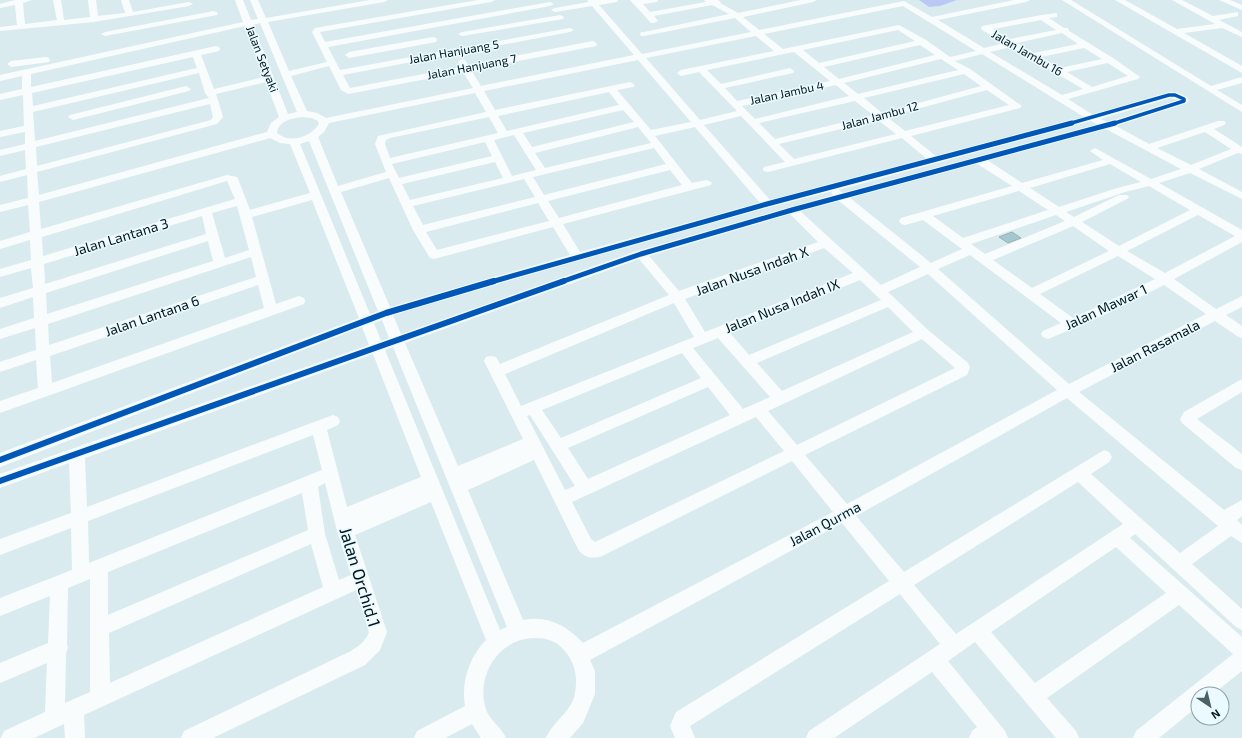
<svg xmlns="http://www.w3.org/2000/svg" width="1242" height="738" viewBox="0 0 1242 738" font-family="'Exo 2',sans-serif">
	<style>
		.water { fill: #bbc8f6 }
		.building { fill: #a5c7cf; stroke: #9ab0b7 }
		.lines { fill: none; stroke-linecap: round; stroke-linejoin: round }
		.street { fill: #f9fcfd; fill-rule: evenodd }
		.cycleway-far2-casing { stroke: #ebfafe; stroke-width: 5 }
		.cycleway-far1-casing { stroke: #ebfafe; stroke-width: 7 }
		.cycleway-casing { stroke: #ebfafe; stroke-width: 8 }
		.cycleway-far2 { stroke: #0057b8; stroke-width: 3.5 }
		.cycleway-far1 { stroke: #0057b8; stroke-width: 5 }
		.cycleway { stroke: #0057b8; stroke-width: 6 }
		.labels { text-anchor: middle; stroke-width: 3; stroke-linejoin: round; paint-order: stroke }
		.far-street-label { font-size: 12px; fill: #00161c; stroke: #ebfafe }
		.street-label { font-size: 14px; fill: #00161c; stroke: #ebfafe }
		.near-street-label { font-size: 17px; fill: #00161c; stroke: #ebfafe }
	</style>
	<rect width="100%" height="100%" fill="#daebf0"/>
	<polygon class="water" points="919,0 957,0 940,6 929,7"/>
	<polygon class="building" points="1012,232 1021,238 1008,243 999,237"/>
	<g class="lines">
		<g class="street">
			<polygon points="15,0 32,0 23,3 25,24 57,20 53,0 61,0 64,20 90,17 88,0 96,0 98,16 125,13 121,0 129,0 133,12 189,2 193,4 189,6 94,22 0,31 0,27 17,25 15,5 0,8 0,4"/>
			<path d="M235,0H243L251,20L258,19L250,0H258L266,18L370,0H388L384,2L268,22L289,71L327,62L312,32L315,28L478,0H495L491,2L320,32L325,42L550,2L554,4L550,6L328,47L340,70L570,28L574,30L570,32L343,75L350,88L460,67L458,62L462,59L465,60L468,65L593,41L597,44L596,46L471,70L481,86L634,55L592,6L555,12L551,10L555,8L589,2L587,0H618L617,2L599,5L642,54L751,32L735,18L644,36H641L640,34L641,32H644L729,14L712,5L654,16L658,21L654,23H651L630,0H658L657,2L643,4L650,12L706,2L704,0H718L721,2L720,3L738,13L801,0H817L813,2L743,17L759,30L904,1L932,17L1014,0H1030L1026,2L938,20L984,48L1005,43L982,30L981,28L982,26L1042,15L1057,13V17L1049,18L1064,28H1068L1069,31L1113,58L1140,77L1138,79L1068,99L1093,115L1169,92L1178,93L1187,97L1189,101L1187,103L1116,126L1149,144L1218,121H1224L1226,123L1224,125L1214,129L1242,147V154L1238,153L1199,169L1242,192V199L1190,173L1159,183L1242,230V242L1174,279L1216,309L1242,296V307L1226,315L1242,326V338L1237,336L1215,321L1079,392L1224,510L1242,500V516L1237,520L1242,525V543L1231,536L1192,564L1242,609V630L1236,627L1135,534L1130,538L1242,637V671L1213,694H1198V706L1159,738H1133L1136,731L1233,654L1179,605L1047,698L1076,731L1079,738H1056L975,642L948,661L1005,731L1008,738H969L972,731L977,727L932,672L834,738H806L809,731L940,644L900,594L690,726L695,738H675L670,726L676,712L889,581L842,523L590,660L595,671V694L583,723L570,738H546C553,721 572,712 575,693C578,677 575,662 564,650C556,641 548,638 535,638C500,638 477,673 485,706C488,720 501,726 506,738H481L472,724L445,738H414L417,731L465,706C461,683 469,657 486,640L431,502L355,535L387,632L380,650L365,665L213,738H181L184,731L351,651C359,646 366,641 369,632L356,590L84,715L85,738H65L64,724L34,738H1L4,731L45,712L47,663L0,683V663L48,643L50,596L0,616V598L72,570L71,528L0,555V539L71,513L69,463L0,488V474L369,345L362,327L0,467V453L359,318L312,200L252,217L276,304L299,296L304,298L305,301L304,304L0,413V401L38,388L36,360L0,372V362L36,350L35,328L0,339V329L34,318L33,297L0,308V298L33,288L31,268L0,277V269L31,260L30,240L0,249V241L30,232L28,205L0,212V205L28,198L27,175L0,182V176L26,169L25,150L0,156V150L25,144V132L0,137V131L24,126L23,95L0,100V94L22,89V76L0,81V75L243,22ZM903,6L976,51L950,57L926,40L899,25L783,49L764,34ZM1041,20L1056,30L1010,39L993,29ZM260,23L297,112L288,114L253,25ZM245,26L264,77L214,89L201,55L219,51L220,49L219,47L216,46L31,87V74ZM898,30L915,41L819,63L803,50ZM1062,33L1078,44L1034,53L1017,43ZM756,36L774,51L681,70L677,73L681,76L699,72L737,111L700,120L646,58ZM920,45L935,55L839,79L824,67ZM1011,47L1083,89L1062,95L990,52ZM1084,48L1102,59L1060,68L1041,57ZM794,52L830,81L737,101L725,88L793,73L794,71L790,68L721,84L707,70ZM982,54L1084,117L937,157L911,136L1020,108L1022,106L970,69L955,61ZM193,57L197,68L33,106L32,93ZM941,59L958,70L858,94L844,83ZM638,60L691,122L651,130L617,90L633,87L635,85L630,82L495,110L484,91ZM1108,63L1128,76L1092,87L1067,72ZM329,66L341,90L348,94L463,72L473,88L326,118L317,113L307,111L291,76ZM199,73L205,93L209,98L35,141L33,112ZM964,74L981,86L882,113L864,98ZM266,82L279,117L271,123L267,132L39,195L37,172L217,124L223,117L216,94ZM836,85L849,96L755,119L742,106ZM987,90L1009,105L905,131L887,117ZM609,92L619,105L507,131L498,116ZM475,93L486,112L378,136L375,144L386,172L338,186L318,137L324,132L329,123ZM1170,98L1178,100L1108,122L1100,119ZM855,101L873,115L775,139L759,123ZM210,104L213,117L211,120L37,166L36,147ZM623,110L634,122L532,147L523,133ZM741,116L785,162L764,167L763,169L764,171L768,172L902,138L927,159L770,200L704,125ZM303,117L312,118L318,121L319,124C311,137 290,144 277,133C278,121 292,118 303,117ZM489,117L498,133L390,158L385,144L386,140L390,138ZM878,120L896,134L794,159L779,144ZM1091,121L1098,125L843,193L838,190ZM638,127L651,143L545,168L535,153ZM695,127L760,203L580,252L563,224L711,185L712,183L707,180L692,183L655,136ZM1106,129L1181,169L1151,179L1095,148L1090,151L1103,160L1022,183L987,160ZM1205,132L1231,149L1191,165L1157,148ZM514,135L536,170L512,176L494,140ZM270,138L280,143L290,144L310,193L250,210L238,179L237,177L227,175L41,229L39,202ZM309,141L378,311L370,314L300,144ZM485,142L492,156L399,178L392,164ZM654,148L666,164L544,195L533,177ZM495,162L503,178L410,200L402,184ZM976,163L1012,186L901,218L899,221L901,224L905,225L923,220L962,249L931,263L850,198ZM1110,164L1141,182L1117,188L1059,207L1030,188ZM670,170L682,185L559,218L548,201ZM389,178L413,230L430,258L434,259L553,227L570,255L390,307L341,192ZM524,179L535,197L423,225L413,206ZM227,181L235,199L43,256L42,237ZM1149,186L1190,210L1119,246L1082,222L1127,199L1129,197L1127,195H1119L1074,217L1066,212L1125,192ZM833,191L831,193L833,195L637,251L401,334L393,315C539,272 685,228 833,191ZM1019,191L1048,210L963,238L933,216ZM839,201L920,267L881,285L800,211ZM538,203L549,221L437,250L426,232ZM237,206L249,250L225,258L212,213ZM790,214L818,242L679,291L649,256ZM1056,215L1065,221L985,254L971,244ZM1198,215L1235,236L1165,273L1127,251ZM202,216L206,234L45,284L44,264ZM1073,226L1109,251L1032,288L993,260ZM208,241L213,261L47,314L46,293ZM824,248L853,273L705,332L685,299ZM970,255L1061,323L1043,331L1041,334L1043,337L1048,339L1102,316L1164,285L1206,314L1069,384L938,269ZM1118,256L1155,279L1073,318L1040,294ZM251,257L256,277L49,345L48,324ZM639,259L669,295L500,364L496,357L491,356L486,357L484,361L523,439L458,466L405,343ZM928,274L1057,390L847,504L805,455L967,375L970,367L968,363L928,330L888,292ZM860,280L881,300L749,355L730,333ZM258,285L264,308L52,383L50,356ZM674,303L694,337L521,406L505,374ZM888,307L913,332L782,391L757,363ZM382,320L389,338L381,341L374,323ZM718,338L770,397L743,409L693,348ZM922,339L955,368L797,445L768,411ZM393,347L507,627L500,630L385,350ZM682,353L701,378L561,438L542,410ZM373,354L421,477L347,507L327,430L338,425L340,421L338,417L333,415L87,507L85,458ZM708,387L730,415L588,479L568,448ZM1067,398L1218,526L1180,553L1091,474L1109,462L1112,457L1109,452L1104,450L904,572L856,516ZM530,415L575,486L565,490L527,416ZM756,417L784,451L595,542L591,539L572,502ZM313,435L322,470L89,563L88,521ZM534,460L579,551C586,558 592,559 602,556L792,461L833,512L583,643C567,626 548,615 523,620L468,490ZM1078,482L1123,524L956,634L914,585ZM325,483L337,531L351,575L339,580L325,534L318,487ZM302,493L308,530L108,615V572ZM311,544L323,587L110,683L109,633ZM1116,547L1166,593L1035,683L991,632ZM90,579V692L65,703L66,653L68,648L67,644L68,588Z"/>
			<polygon points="1062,0 1071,0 1211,86 1242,77 1242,83 1217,90 1242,105 1242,112"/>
			<polygon points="1115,0 1125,0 1177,29 1215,24 1172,0 1182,0 1213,16 1238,12 1238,16 1219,20 1242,32 1242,37 1222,28 1184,33 1242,66 1242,73"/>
			<polygon points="1219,0 1230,0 1242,5 1242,10"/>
			<polygon points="214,11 218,13 217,15 105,36 101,34 105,32"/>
			<polygon points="560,15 564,17 563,19 462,36 458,34 462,32"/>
			<polygon points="433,37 436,38 437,40 436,42 349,58 345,55 349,52"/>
			<polygon points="46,57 49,58 50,60 49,62 11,67 7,64 11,61"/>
			<polygon points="186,86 191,89 189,91 73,120 68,117 70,115"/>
			<polygon points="1242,379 1242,392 1197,419 1242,454 1242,470 1236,468 1182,423 1180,419 1184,412"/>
		</g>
		<g class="cycleway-far2-casing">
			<polyline id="cycleway-far2" points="1068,124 1169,95 1175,95 1184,99 1184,101 1112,124"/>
		</g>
		<g class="cycleway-far1-casing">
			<g id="cycleway-far1">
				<polyline points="491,282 767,204 1072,123"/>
				<polyline points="561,282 641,254 792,210 1115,123"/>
			</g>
		</g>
		<g class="cycleway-casing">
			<g id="cycleway">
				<polyline points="0,460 386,313 494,281"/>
				<polyline points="0,481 564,281"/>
			</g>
		</g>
		<use href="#cycleway-far2" class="cycleway-far2"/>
		<use href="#cycleway-far1" class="cycleway-far1"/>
		<use href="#cycleway" class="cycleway"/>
	</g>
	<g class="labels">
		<g class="far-street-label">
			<text transform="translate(454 52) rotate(-10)" y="4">Jalan Hanjuang 5</text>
			<text transform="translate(1027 53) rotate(30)" y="4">Jalan Jambu 16</text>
			<text transform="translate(262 59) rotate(69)" y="4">Jalan Setyaki</text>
			<text transform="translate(472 67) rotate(-11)" y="4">Jalan Hanjuang 7</text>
			<text transform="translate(787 93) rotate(-12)" y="4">Jalan Jambu 4</text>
			<text transform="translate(880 116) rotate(-15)" y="4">Jalan Jambu 12</text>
		</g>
		<g class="street-label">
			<text transform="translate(121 237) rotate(-17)" y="5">Jalan Lantana 3</text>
			<text transform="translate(752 271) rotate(-20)" y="5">Jalan Nusa Indah X</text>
			<text transform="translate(782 306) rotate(-22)" y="5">Jalan Nusa Indah IX</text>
			<text transform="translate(1106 307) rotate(-25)" y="5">Jalan Mawar 1</text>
			<text transform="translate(152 316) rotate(-19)" y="5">Jalan Lantana 6</text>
			<text transform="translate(1155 346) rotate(-27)" y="5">Jalan Rasamala</text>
			<text transform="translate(825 524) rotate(-28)" y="5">Jalan Qurma</text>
		</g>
		<g class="near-street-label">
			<text transform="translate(360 577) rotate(73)" y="6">Jalan Orchid.1</text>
		</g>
	</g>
	<g transform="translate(1210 706) rotate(145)"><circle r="19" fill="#ebfafe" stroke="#8d9fa4"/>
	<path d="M0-3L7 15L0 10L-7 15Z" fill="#4c6166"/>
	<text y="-6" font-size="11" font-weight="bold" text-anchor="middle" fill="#00161c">N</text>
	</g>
</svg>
